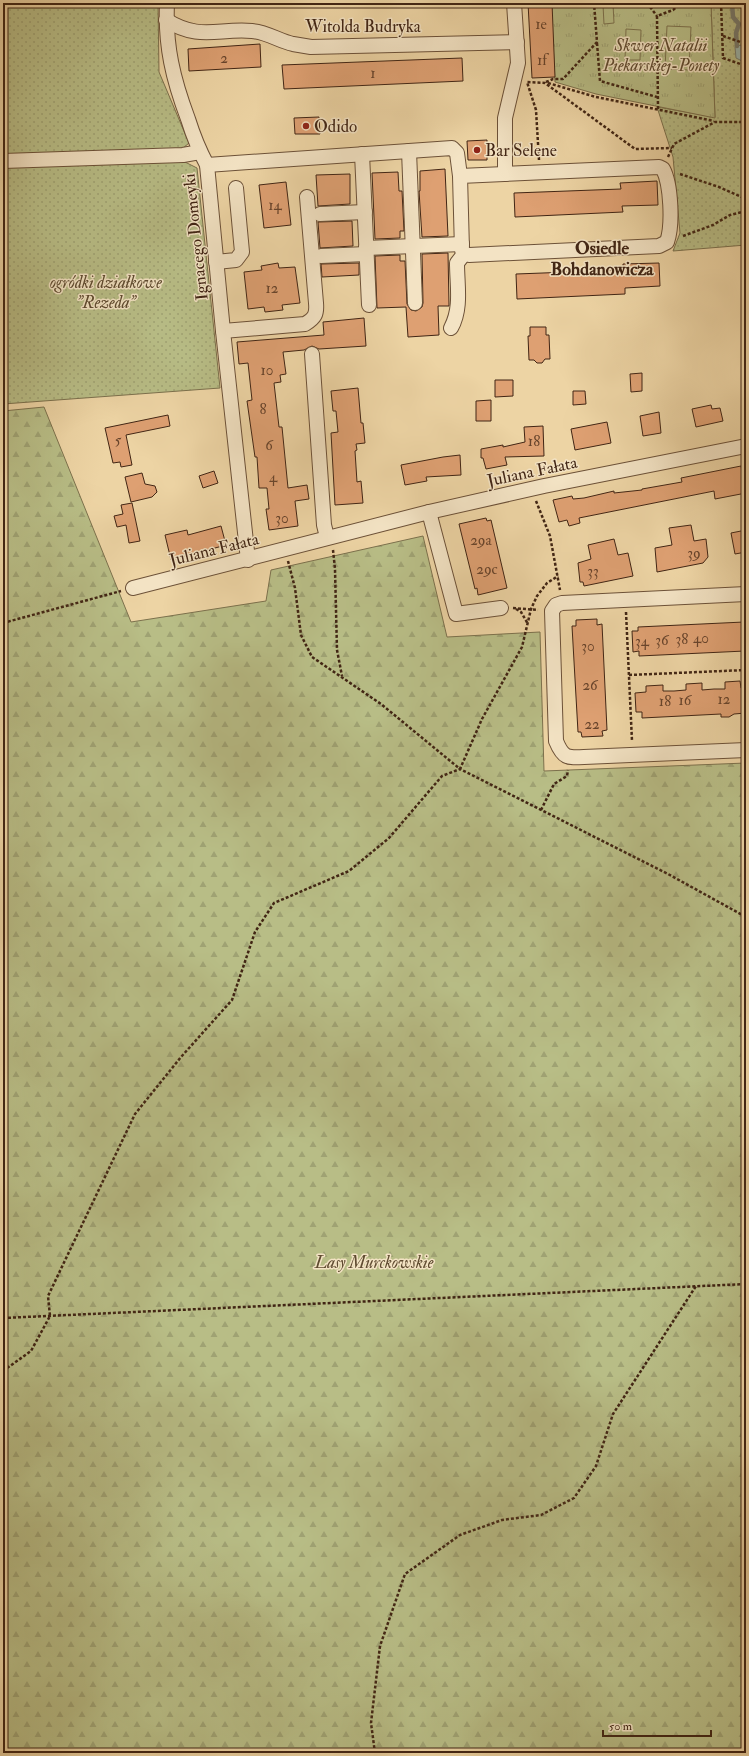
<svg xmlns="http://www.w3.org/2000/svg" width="749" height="1756" viewBox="0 0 749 1756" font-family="'IM FELL Double Pica',serif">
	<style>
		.grass { fill: url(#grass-dots); stroke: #7c714d }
		.forest { fill: url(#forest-firs); stroke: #7c714d }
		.park { fill: url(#park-tufts); stroke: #7c714d }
		.pitch { fill: #b8bd86; stroke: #7c714d }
		.water { fill: #9bb7af; stroke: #777d71 }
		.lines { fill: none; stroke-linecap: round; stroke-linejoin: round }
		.stream { stroke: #777d71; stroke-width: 4.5 }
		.building { fill: #dea072; stroke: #412514 }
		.minor-casing { stroke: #6c5138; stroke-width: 16 }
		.path { stroke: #412514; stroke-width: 2.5; stroke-dasharray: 3 2; stroke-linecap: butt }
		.minor { stroke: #f3e3c4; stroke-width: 14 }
		.poi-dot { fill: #8f2418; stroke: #f3e3c4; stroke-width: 1.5 }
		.labels { text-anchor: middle; stroke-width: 3; stroke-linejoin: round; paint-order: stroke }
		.number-label { font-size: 15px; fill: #68442c }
		.street-label { font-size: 17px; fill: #412514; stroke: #f3e3c4 }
		.park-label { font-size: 17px; font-style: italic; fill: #5f4b30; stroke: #f3e3c4 }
		.poi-label { font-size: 17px; fill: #412514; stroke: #f3e3c4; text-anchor: start }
		.neighbourhood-label { font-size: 18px; font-weight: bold; fill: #412514; stroke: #f3e3c4 }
	</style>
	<defs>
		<pattern id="grass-dots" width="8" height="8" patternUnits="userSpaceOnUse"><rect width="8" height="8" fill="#b8bd86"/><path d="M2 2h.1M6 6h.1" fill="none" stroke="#9fa273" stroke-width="1.8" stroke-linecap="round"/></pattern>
		<pattern id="forest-firs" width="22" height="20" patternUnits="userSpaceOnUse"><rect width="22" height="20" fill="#b8bd86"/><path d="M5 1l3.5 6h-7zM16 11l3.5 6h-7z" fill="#9fa273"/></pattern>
		<pattern id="park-tufts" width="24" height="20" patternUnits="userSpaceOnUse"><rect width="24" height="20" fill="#b8bd86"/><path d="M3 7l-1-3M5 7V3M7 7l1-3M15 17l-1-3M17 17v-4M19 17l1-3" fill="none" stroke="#9fa273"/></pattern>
	</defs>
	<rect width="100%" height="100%" fill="#edd4a4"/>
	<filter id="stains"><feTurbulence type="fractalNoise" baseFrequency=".005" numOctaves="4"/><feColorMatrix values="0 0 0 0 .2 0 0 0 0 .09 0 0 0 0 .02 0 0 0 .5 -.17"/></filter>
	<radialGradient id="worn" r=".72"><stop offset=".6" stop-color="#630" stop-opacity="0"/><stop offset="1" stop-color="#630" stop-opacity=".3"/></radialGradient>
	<g class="grass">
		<polygon points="3,3 158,3 159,72 189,143 182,149 185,162 197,168 220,388 3,404"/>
		<polygon points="711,3 746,3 746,245 673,251 680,233 673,157 657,107 715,117"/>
	</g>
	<polygon class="forest" points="44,407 131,622 266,601 271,570 423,536 447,637 540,632 544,771 746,763 746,1753 3,1753 3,411"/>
	<polygon class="park" points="551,3 711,3 715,118 596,94 555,82"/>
	<g class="pitch">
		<polygon points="613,4 614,23 604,24 603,5"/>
		<polygon points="667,26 691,27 689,70 665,69"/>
		<polygon points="626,29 641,30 640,60 625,60"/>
	</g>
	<polygon class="water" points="741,45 746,46 746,63 736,58 735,47"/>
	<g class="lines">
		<polyline class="stream" points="732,3 733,17 739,24 736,33 737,46"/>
	</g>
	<g class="building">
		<polygon points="528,3 552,3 555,77 532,78"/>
		<polygon points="260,44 261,67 189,71 188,49"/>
		<polygon points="462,58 463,81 284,89 282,65"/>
		<polygon points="319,117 320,134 295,134 294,118"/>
		<polygon points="487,140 487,160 468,160 467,141"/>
		<polygon points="445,169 448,236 422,237 419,191 420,191 420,171"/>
		<polygon points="398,172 399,191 402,191 404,231 400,231 400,238 375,239 372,173"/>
		<polygon points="350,174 350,204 318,206 316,175"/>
		<polygon points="657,181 658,205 622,206 623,212 515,217 514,193 621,189 620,183"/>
		<polygon points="286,182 291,225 264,228 259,185"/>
		<polygon points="352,221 353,246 320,248 318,222"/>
		<polygon points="448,253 449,305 449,306 438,306 439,335 408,337 406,307 377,308 375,256 400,255 400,261 405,261 407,304 411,310 416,311 422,307 423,303 422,254"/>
		<polygon points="278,263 279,268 295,267 300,303 282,305 283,310 265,312 264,307 248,309 244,272 262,270 261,266"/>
		<polygon points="359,263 359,275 322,277 321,264"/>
		<polygon points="659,263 660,286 625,288 625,294 517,299 516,274 623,270 623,264"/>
		<polygon points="364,318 366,346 319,349 312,346 304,350 283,352 286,374 280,375 281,382 274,383 279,427 282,427 288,488 307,485 309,499 295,501 298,526 269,530 266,509 269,509 267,488 259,488 257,457 255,457 247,401 252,400 248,363 239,364 237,342 324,335 323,322"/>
		<polygon points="530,327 546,327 546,335 549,335 550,359 545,359 542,363 537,363 534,360 529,360 528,336 530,336"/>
		<polygon points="642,373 642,391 631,392 630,374"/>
		<polygon points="495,380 513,380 513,396 495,397"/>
		<polygon points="358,388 361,423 363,423 365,443 356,444 357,450 355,451 357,482 361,481 363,503 335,505 331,433 338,432 336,411 333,411 331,391"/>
		<polygon points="573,391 585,391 586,404 573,405"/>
		<polygon points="491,400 491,421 476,421 476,401"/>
		<polygon points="711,405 712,409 720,408 723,421 696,427 692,409"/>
		<polygon points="659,412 661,433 643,436 640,416"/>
		<polygon points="168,415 170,426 126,435 132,465 121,467 120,462 113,463 105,428"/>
		<polygon points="607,422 611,443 575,450 571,429"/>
		<polygon points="543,426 544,456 505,457 507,465 486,469 483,458 481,458 481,449 503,445 503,447 525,442 524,427"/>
		<polygon points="460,455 461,475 426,477 427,481 405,485 401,465 443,457"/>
		<polygon points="741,466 746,493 715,499 714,491 579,518 580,523 569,526 567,520 559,522 553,500 572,496 573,499 584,498 614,491 614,493 642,490 642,489 682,482 681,478"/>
		<polygon points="214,471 218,483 203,488 199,476"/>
		<polygon points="142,473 145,484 155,486 157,492 152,497 131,502 125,477"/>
		<polygon points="132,503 140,541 129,543 126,525 117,527 114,516 123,514 121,505"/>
		<polygon points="486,518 487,521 491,520 507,588 478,595 477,588 475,589 459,524"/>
		<polygon points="691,525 694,541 706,539 708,557 703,563 657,572 655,548 672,545 669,528"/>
		<polygon points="221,526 226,545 171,560 165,535 187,530 188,535"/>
		<polygon points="746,530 746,552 735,554 731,533"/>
		<polygon points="614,539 618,555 628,553 633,576 584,586 583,582 580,582 578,563 591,559 588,545"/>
		<polygon points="597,619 597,625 602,624 607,730 602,731 603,736 582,737 581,732 578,732 572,626 576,626 576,620"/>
		<polygon points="744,622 744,626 746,626 745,651 639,656 639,651 633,652 632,631 638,631 638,627"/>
		<polygon points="740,681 741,688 746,687 746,713 734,714 729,717 721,717 721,714 642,718 642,712 636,712 635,693 646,692 646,686 663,685 663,691 674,691 686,690 686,684 702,683 702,690 714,689 725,689 725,682"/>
	</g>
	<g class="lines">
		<g class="minor-casing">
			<g id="minor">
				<path d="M167,3C165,46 173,79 188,119C193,135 199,150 207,165L223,331L248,560"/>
				<path d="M166,20C199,41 218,28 252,31C267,32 279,41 293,44C299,45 305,46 311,47L517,42"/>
				<polyline points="409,151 415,303"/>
				<polyline points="362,154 369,305"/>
				<polyline points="3,161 183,155 200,152"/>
				<path d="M207,165L452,148L457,153L460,176L462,250L464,254L469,255L659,246L667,242C673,225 671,184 663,169L659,167L460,176"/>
				<polyline points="505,174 505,118 518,63 514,3"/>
				<polyline points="320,214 365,212"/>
				<polyline points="366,248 462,244"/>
				<polyline points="321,256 366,254"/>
				<polyline points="216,262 236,260 242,252 236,188"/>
				<path d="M451,328C462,308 457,285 457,263L464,254"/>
				<path d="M223,331L305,324C315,318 317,314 316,303L307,197"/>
				<polyline points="312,354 324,525 327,537"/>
				<polyline points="429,512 456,614 501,608"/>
				<polyline points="133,588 429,512 544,486 746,446"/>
				<path d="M746,594L562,603L556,605L552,611L556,741C563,758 567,758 584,757L746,750"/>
			</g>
		</g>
		<g class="path">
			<polyline points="647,3 657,16"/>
			<polyline points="721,3 723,58 746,66"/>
			<polyline points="723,36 746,44"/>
			<polyline points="597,43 600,81 657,97"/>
			<polyline points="546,82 553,79 563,79 597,42 594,3"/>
			<polyline points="548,83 596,97 714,121"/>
			<polyline points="658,109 657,16 673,10 681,3"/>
			<polyline points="668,157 674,144 715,122 746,122"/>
			<polyline points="539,160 536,110 527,82 545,83 635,149 672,148"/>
			<polyline points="680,174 719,187 746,199"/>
			<polyline points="683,236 713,225 730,215 746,211"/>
			<polyline points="536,501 550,536 560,590"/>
			<polyline points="333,550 335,569 337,650 342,676"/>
			<polyline points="288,561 295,588 301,635 312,657 381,704 460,769 482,719 522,647 531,609 537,596 547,583 558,576"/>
			<polyline points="513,608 538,610"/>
			<polyline points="516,609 521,612 528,624"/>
			<polyline points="626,612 632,741"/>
			<polyline points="3,623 121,591"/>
			<polyline points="629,675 746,670"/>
			<polyline points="541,810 554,784 567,776 568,770"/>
			<polyline points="3,1318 746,1284"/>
			<polyline points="3,1371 31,1351 50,1316 48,1296 135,1114 181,1057 232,1000 255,932 274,903 349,871 389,838 442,776 460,769 668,874 746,917"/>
			<polyline points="3,1746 9,1753"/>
			<polyline points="375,1753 371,1723 380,1646 405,1574 460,1535 502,1520 541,1515 574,1498 596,1466 613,1414 696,1286"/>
		</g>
		<use href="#minor" class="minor"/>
	</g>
	<g class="poi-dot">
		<circle cx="306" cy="126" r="4"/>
		<circle cx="477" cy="150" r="4"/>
	</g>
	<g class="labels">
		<g class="number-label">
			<text x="541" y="29">1e</text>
			<text x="224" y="63">2</text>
			<text x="542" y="65">1f</text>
			<text x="373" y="78">1</text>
			<text x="275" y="210">14</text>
			<text x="272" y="293">12</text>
			<text x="267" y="375">10</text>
			<text x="263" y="414">8</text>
			<text x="118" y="445">5</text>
			<text x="534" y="446">18</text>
			<text x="269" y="450">6</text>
			<text x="273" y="482">4</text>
			<text x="282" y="523">30</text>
			<text x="481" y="545">29a</text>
			<text x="694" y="558">39</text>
			<text x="487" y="574">29c</text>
			<text x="593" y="576">33</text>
			<text x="701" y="643">40</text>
			<text x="682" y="644">38</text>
			<text x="662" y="645">36</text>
			<text x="642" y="646">34</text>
			<text x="588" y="651">30</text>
			<text x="590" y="690">26</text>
			<text x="724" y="704">12</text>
			<text x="685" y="705">16</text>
			<text x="665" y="706">18</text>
			<text x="592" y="729">22</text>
		</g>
		<g class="street-label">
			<text x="363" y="32">Witolda Budryka</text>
			<text transform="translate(195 237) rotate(-96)" y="6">Ignacego Domeyki</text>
			<text transform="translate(532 471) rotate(-12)" y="6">Juliana Fałata</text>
			<text transform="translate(214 549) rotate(-14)" y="6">Juliana Fałata</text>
		</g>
		<g class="park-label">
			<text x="661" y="51">Skwer Natalii<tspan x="661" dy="20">Piekarskiej-Ponety</tspan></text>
			<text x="106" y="288">ogródki działkowe<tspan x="106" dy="20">"Rezeda"</tspan></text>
			<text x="374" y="1268">Lasy Murckowskie</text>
		</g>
		<g class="poi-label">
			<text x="314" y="132">Odido</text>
			<text x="485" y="156">Bar Selene</text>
		</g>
		<g class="neighbourhood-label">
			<text x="602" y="254">Osiedle<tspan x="602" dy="21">Bohdanowicza</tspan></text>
		</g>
	</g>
	<rect width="749" height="1756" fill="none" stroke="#edd4a4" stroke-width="16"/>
	<rect x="4" y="4" width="741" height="1748" fill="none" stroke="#412514" stroke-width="2"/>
	<rect x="8" y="8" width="733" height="1740" fill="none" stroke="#412514"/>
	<path d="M603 1730v6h108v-6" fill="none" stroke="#412514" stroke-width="2"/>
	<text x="609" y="1730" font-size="12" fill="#412514" stroke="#f3e3c4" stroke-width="3" paint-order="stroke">50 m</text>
	<rect width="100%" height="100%" filter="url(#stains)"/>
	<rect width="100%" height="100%" fill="url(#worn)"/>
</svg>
